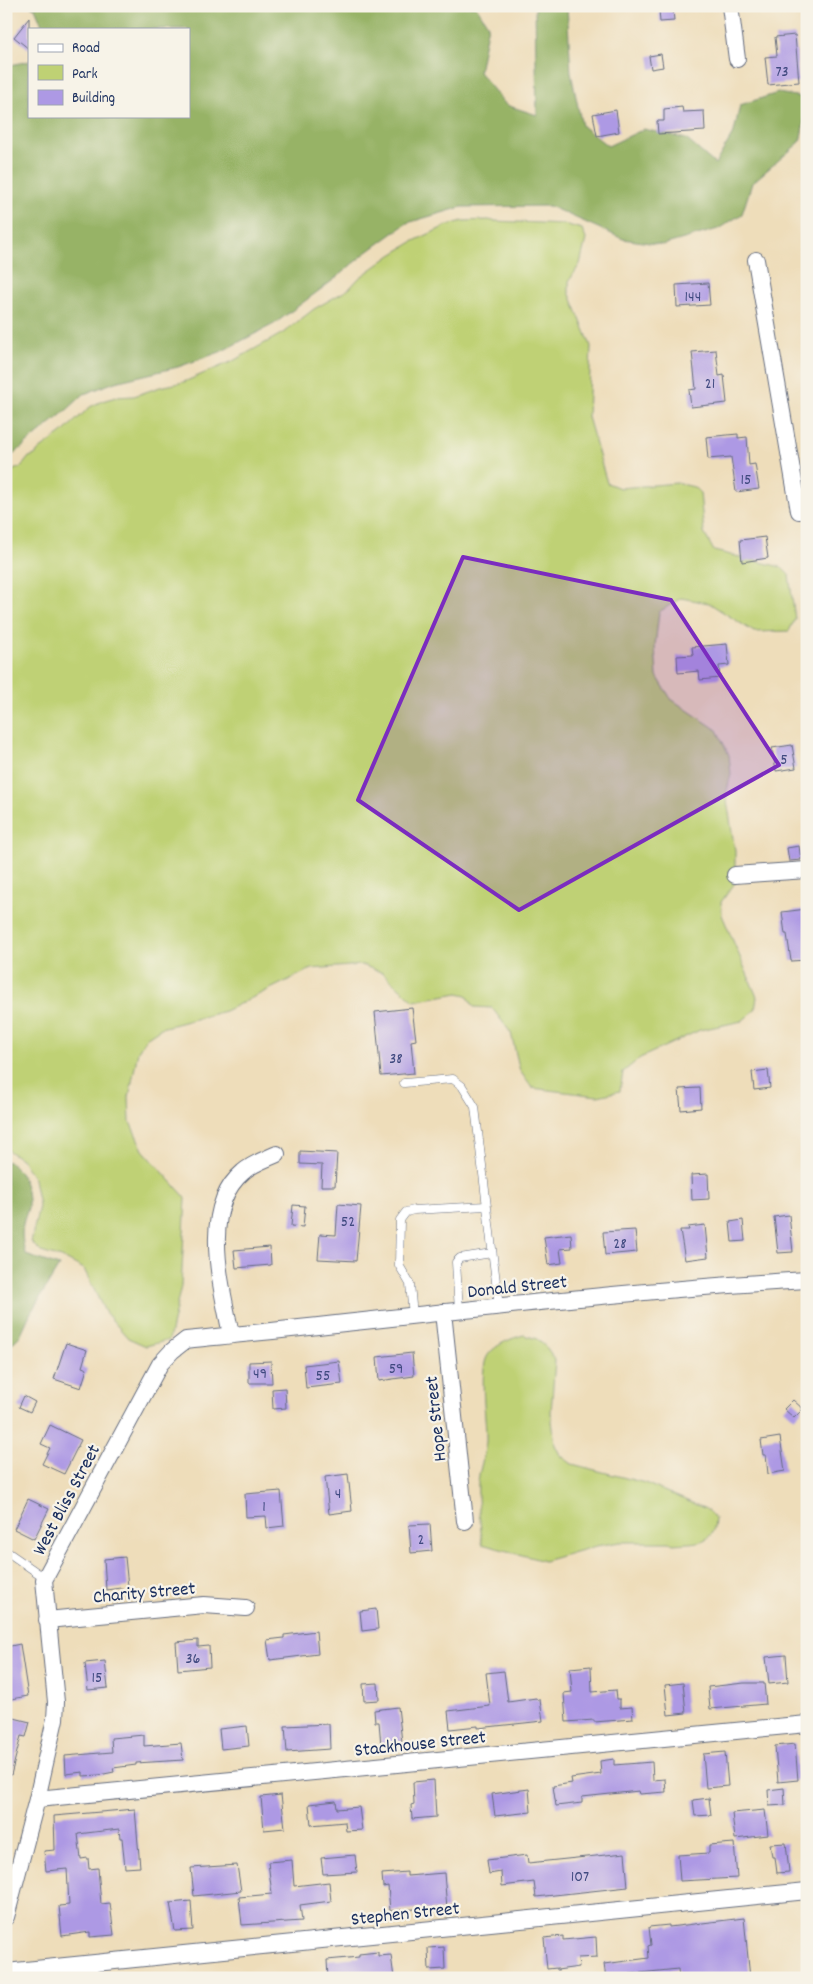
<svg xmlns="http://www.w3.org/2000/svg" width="813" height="1984" viewBox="0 0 813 1984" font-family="Dekko,sans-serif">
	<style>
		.green { fill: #bfd174; stroke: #6d8069 }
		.forest { fill: #97b366; stroke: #597162 }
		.building { fill: #ad99e4 }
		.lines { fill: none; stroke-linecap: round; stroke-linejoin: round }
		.lane-casing { stroke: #656c7e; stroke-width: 9 }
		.street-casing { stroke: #656c7e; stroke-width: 18 }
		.lane { stroke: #fff; stroke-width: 8 }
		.street { stroke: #fff; stroke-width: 16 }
		.marked { fill: #7b2cbf; fill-opacity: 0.2; stroke: #7b2cbf; stroke-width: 4; stroke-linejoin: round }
		.labels { text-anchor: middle; stroke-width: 4.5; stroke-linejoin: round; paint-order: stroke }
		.number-label { font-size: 16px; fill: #404a80 }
		.street-label { font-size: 19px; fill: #1b2f5e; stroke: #f7f3e8 }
	</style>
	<rect width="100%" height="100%" fill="#f7f3e8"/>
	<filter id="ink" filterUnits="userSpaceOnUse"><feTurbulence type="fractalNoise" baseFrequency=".02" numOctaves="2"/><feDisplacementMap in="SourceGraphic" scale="10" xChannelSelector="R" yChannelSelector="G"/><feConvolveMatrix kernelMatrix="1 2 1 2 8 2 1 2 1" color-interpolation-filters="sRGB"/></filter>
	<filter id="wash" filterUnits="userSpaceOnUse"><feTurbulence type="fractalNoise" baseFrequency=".0096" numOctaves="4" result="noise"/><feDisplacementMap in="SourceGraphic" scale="20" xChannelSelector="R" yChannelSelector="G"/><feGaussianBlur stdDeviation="1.12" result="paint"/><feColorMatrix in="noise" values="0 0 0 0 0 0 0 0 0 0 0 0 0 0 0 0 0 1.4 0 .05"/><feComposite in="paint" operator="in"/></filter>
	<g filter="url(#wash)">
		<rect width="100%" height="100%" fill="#eeddba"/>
		<g class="green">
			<polygon points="489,220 493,221 564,224 582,229 586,239 580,264 569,281 569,292 591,346 588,417 607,483 620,488 677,483 694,487 700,493 704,533 714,551 781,567 789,575 795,619 789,631 754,632 709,603 681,598 659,612 655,646 657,676 671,699 717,730 729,755 731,774 726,794 735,851 735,883 721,902 722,915 757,997 755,1010 742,1021 700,1030 640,1058 623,1072 620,1091 598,1096 532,1088 520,1071 511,1033 492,1008 474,1007 467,995 458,993 414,1001 383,973 362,965 311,969 225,1011 161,1028 146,1038 138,1051 129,1097 130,1122 143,1150 186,1198 181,1286 169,1340 146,1346 128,1338 105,1312 84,1269 65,1259 41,1252 31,1242 39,1206 34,1179 22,1160 6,1149 6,473 21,467 29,457 35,455 39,450 62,433 90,407 102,401 116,397 134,396 160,387 184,382 233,361 283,333 314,309 349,289 359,278 391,255 414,241 448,225 463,221"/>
			<path d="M524,1335L537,1339L547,1348L555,1360L551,1412L555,1445L560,1455L572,1464L645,1483L706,1509L715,1518C715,1546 694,1542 673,1544L670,1542H620L596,1546L544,1561L482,1544C481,1524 477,1503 478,1483C479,1469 485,1456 486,1442C487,1422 478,1370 488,1355C496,1344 512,1338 524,1335Z"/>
		</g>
		<g class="forest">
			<polygon points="31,6 476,6 488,25 479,72 506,105 537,115 535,6 567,6 571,73 582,126 608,146 644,129 686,139 715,164 734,132 740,105 778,93 807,98 807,107 800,142 752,183 742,214 718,229 663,245 623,239 549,206 462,207 407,223 363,255 332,281 274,324 220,352 178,367 115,382 84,394 68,409 14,454 6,456 6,66 29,61 29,116 189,116 189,29 44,29 35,8"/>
			<path d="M6,1161C23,1168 29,1190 28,1208C27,1212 25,1216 24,1220C21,1231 22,1244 26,1255L59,1266L30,1314L20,1336L6,1349Z"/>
		</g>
		<g id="blocks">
			<g class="building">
				<polygon points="673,9 674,21 660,22 659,10"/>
				<polygon points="29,18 29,49 14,37"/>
				<polygon points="795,35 799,82 768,85 765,57 777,56 775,37"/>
				<polygon points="661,54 663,67 651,69 649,56"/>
				<polygon points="682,107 683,112 704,111 705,131 658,134 657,121 664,121 664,109"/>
				<polygon points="616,110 619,132 597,136 593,114"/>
				<polygon points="708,283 710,305 677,307 676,285"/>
				<polygon points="716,350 719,376 724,375 727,403 691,407 689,390 696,389 692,352"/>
				<polygon points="738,434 738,438 747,437 749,465 755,464 759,489 736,492 731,457 708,459 706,437"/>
				<polygon points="765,537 768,558 742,562 740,540"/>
				<polygon points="727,644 729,665 719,666 720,678 700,680 699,671 678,673 677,656 693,655 692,647"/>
				<polygon points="792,745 796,768 776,771 772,748"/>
				<polygon points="799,846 801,860 789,861 787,848"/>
				<polygon points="807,909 807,960 791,961 787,934 785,934 782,912"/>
				<polygon points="412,1008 416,1040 411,1041 414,1073 381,1076 375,1012"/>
				<polygon points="768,1070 770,1088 754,1090 752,1072"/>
				<polygon points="700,1088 701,1108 681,1110 679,1089"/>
				<polygon points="300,1151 337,1153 335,1186 321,1186 322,1165 300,1164"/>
				<polygon points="708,1174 709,1199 692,1200 691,1175"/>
				<polygon points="338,1204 361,1206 356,1261 318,1259 320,1234 336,1235"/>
				<polygon points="293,1205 305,1206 303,1227 291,1226"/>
				<polygon points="789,1215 793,1252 778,1253 774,1217"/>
				<polygon points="743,1220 745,1241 732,1242 730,1222"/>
				<polygon points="705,1225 708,1257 685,1260 680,1230 689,1230 688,1227"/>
				<polygon points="635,1230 637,1252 605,1255 603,1232"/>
				<polygon points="571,1234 572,1248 560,1249 562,1263 548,1265 544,1237"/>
				<polygon points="270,1247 271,1265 236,1268 234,1250"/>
				<polygon points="66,1343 87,1350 82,1367 87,1369 81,1388 54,1379"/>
				<polygon points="412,1353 414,1376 379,1381 377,1357"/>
				<polygon points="271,1361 272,1383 249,1383 249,1362"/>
				<polygon points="339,1361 342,1384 306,1388 304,1365"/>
				<polygon points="285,1388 286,1408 273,1409 272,1389"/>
				<polygon points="24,1396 35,1402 30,1412 19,1407"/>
				<polygon points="793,1400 803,1409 794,1418 784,1409"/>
				<polygon points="50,1425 81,1440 64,1474 42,1464 50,1448 41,1444"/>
				<polygon points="780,1437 785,1471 768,1474 766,1455 763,1455 761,1440"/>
				<polygon points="348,1474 352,1511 329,1514 325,1477"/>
				<polygon points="281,1491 284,1526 267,1528 266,1516 246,1517 245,1494"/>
				<polygon points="28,1499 49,1509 34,1539 14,1529"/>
				<polygon points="430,1524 432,1551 411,1553 409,1525"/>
				<polygon points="125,1557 128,1587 106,1590 104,1559"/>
				<polygon points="376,1609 378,1629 362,1631 360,1611"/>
				<polygon points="316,1631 318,1654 270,1660 267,1640 284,1638 284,1635"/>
				<polygon points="198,1640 198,1647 209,1646 210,1667 178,1670 176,1642"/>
				<polygon points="20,1644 28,1696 6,1700 6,1647"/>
				<polygon points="786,1655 788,1682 769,1684 766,1657"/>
				<polygon points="105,1661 108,1688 88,1690 85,1663"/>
				<polygon points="591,1666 592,1692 616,1690 617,1699 620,1699 620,1708 632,1707 633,1719 594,1722 594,1720 566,1722 564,1693 572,1692 570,1668"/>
				<polygon points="504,1671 508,1702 536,1698 537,1700 540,1700 543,1721 478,1728 478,1726 450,1729 448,1711 490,1706 486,1673"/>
				<polygon points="378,1683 379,1700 364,1701 363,1684"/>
				<polygon points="683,1683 686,1713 668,1715 665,1685"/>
				<polygon points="744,1683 764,1683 766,1704 710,1709 708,1687"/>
				<polygon points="398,1707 402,1742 381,1745 379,1722 375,1722 374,1710"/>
				<polygon points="10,1717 30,1722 26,1737 21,1736 11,1775 6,1774 6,1731"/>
				<polygon points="329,1724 330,1749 287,1752 285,1726"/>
				<polygon points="247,1726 249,1746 221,1749 219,1729"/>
				<polygon points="144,1735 144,1746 181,1743 183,1760 136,1763 136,1765 113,1768 114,1772 99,1775 83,1776 83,1772 66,1774 65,1756 112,1752 111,1738"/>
				<polygon points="795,1744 798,1780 778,1782 775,1746"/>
				<polygon points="725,1752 728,1786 706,1788 703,1754"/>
				<polygon points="614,1759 614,1765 652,1762 653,1780 665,1779 666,1792 640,1794 639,1791 582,1797 582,1803 556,1806 553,1786 572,1783 571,1778 601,1774 600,1761"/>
				<polygon points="434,1780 436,1817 412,1819 411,1805 414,1804 413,1782"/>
				<polygon points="784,1788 785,1805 769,1806 768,1790"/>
				<polygon points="529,1789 531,1812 495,1816 492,1794"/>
				<polygon points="281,1795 285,1828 264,1830 261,1797"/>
				<polygon points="709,1798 711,1815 695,1816 693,1800"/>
				<polygon points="336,1801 337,1809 359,1807 362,1830 346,1831 345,1822 311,1825 309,1804"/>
				<polygon points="135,1809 140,1867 125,1868 122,1838 120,1838 119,1829 78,1834 81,1859 88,1858 89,1869 98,1868 101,1904 110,1903 114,1935 90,1937 90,1932 62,1936 59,1906 69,1905 67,1869 46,1871 44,1851 55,1850 54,1816"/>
				<polygon points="765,1810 768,1835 735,1839 732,1813"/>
				<polygon points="734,1843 737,1878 680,1881 678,1855 709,1853 709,1845"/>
				<polygon points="786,1843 789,1872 777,1873 775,1857 772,1857 770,1844"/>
				<polygon points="625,1853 628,1887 536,1897 534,1882 502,1886 501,1872 489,1874 487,1860 527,1855 528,1863"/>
				<polygon points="355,1855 357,1872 323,1874 321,1858"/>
				<polygon points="292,1860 294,1886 329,1882 331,1901 300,1905 302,1921 242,1925 239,1897 272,1894 268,1862"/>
				<polygon points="237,1865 241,1891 194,1896 191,1868"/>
				<polygon points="407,1872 407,1876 444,1873 447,1909 428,1910 427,1908 390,1911 388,1886 383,1887 382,1874"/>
				<polygon points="191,1901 193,1930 175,1931 170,1903"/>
				<polygon points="744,1918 750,1978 679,1978 678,1969 630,1974 630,1978 606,1978 604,1964 649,1958 648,1946 651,1945 649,1927 669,1925 669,1927"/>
				<polygon points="563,1936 563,1940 596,1937 597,1957 578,1958 579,1967 557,1970 557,1968 547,1969 544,1938"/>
				<polygon points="444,1947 445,1969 429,1970 428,1948"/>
				<polygon points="378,1952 378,1956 391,1955 394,1978 328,1978 327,1960 359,1957 359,1954"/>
			</g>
		</g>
	</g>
	<g filter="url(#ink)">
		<use href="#blocks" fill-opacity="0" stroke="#656c7e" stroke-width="1"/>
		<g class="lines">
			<g class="lane-casing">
				<g id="lane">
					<polyline points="404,1083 453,1079 462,1086 475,1107 499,1307"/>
					<polyline points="459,1311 456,1262 460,1258 492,1253"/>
					<polyline points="413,1316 410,1284 399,1265 400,1220 406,1212 414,1210 486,1206"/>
					<polyline points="6,1551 45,1578"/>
				</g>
			</g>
			<g class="street-casing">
				<g id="street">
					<polyline points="730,6 737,59"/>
					<polyline points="756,260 799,511 807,510"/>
					<polyline points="735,875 807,870"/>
					<polyline points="443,1312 465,1521"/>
					<path d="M231,1335C222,1287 199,1209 243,1172C253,1163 266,1159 277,1154"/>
					<polyline points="47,1620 204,1605 246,1608"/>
					<polyline points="37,1799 807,1724"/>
					<path d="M6,1917L37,1799L55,1719L56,1702L44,1580L160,1364L172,1351L186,1340C393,1319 599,1292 807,1280"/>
					<polyline points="6,1972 807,1891"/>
				</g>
			</g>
			<use href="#lane" class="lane"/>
			<use href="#street" class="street"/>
		</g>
	</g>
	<path class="marked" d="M463,557L671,600L779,765L519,910L358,800Z"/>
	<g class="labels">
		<g class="number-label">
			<text x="782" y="76">73</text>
			<text x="693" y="301">144</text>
			<text x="710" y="388">21</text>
			<text x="746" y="484">15</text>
			<text x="784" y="764">5</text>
			<text x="396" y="1063">38</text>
			<text x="348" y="1226">52</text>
			<text x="620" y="1248">28</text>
			<text x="396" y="1373">59</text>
			<text x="260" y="1378">49</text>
			<text x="323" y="1380">55</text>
			<text x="338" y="1498">4</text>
			<text x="264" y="1511">1</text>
			<text x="421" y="1544">2</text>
			<text x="193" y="1663">36</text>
			<text x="97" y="1682">15</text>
			<text x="580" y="1881">107</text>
		</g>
		<g class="street-label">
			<text transform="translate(517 1285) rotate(-6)" y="7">Donald Street</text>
			<text transform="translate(434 1419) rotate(-96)" y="7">Hope Street</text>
			<text transform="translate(65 1499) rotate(-62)" y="7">West Bliss Street</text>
			<text transform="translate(144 1591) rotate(-5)" y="7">Charity Street</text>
			<text transform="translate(420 1742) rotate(-6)" y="7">Stackhouse Street</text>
			<text transform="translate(405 1912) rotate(-6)" y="7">Stephen Street</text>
		</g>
	</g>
	<rect width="813" height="1984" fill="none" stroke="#f7f3e8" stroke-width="25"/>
	<rect x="28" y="28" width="162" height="90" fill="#f7f3e8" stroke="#9fa5b1"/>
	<rect x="38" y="44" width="25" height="8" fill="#ffffff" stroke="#9fa5b1"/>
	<text x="72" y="52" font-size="15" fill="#1b2f5e">Road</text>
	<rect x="38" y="65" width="25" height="15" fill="#bfd174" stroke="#9fa5b1"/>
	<text x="72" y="78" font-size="15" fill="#1b2f5e">Park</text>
	<rect x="38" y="90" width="25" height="15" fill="#ad99e4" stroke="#9fa5b1"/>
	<text x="72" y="102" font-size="15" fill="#1b2f5e">Building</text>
</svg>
